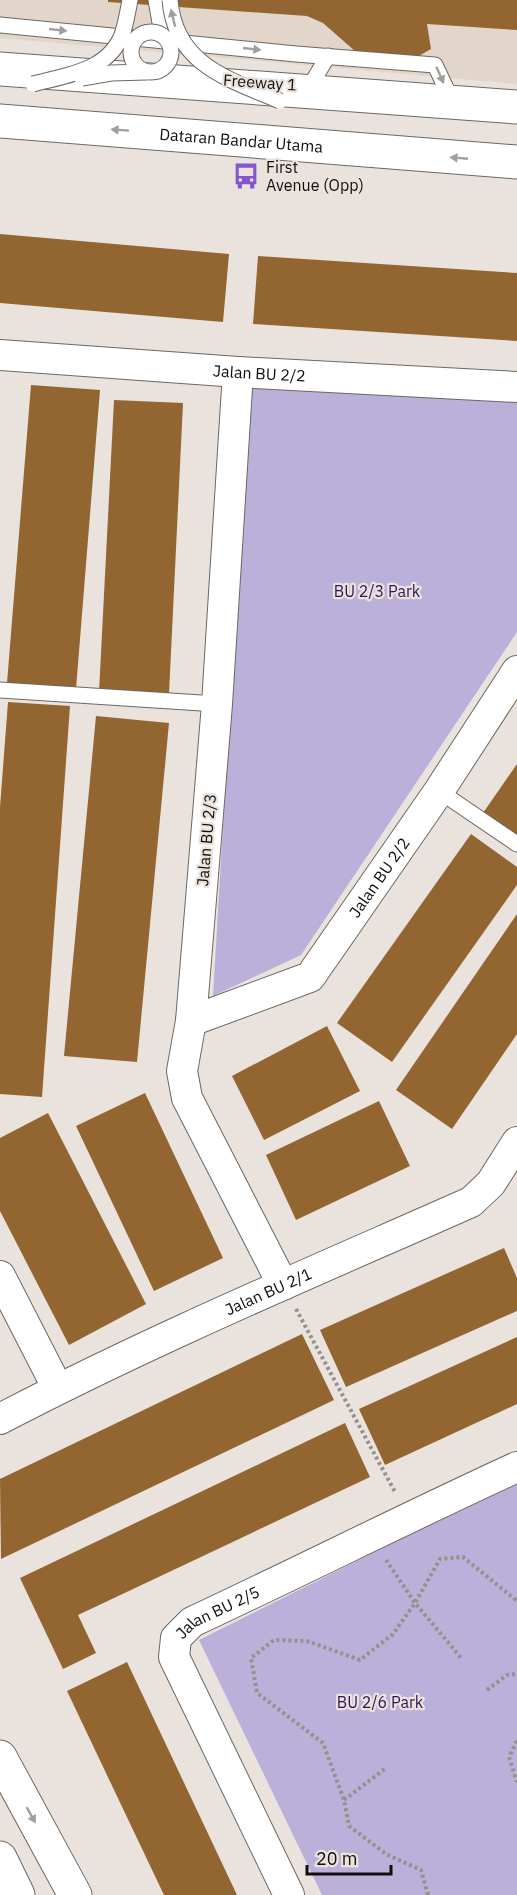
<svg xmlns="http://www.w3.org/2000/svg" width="517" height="1895" viewBox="0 0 517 1895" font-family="'IBM Plex Sans',sans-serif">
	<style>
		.built { fill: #e2d6ca }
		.green { fill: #bbb0d9 }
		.building { fill: #936531 }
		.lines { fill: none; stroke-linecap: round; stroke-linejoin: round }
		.lane-casing { stroke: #6d6761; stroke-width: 17 }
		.street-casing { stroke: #6d6761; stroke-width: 32 }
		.secondary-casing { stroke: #6d6761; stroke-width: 35 }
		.path { stroke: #96918d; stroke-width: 4; stroke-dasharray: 3 3; stroke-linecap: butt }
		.lane { stroke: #fff; stroke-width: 15 }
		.street { stroke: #fff; stroke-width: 30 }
		.secondary { stroke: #fff; stroke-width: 33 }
		.lane-bridge-casing { stroke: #6d6761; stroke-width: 17; stroke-linecap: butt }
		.lane-bridge { stroke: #fff; stroke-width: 15 }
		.oneway { fill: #9f9f9e }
		.labels { text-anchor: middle; stroke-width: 4.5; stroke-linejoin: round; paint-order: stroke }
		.street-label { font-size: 16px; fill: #100e0c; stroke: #eae3dd }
		.poi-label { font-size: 16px; fill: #100e0c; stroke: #eae3dd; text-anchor: start }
		.park-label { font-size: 16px; fill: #32135c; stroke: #eae3dd }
	</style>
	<rect width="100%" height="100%" fill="#eae3dd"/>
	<polygon class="built" points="0,0 517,0 517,84 0,38"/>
	<g class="green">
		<polygon points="249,382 517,397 517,632 301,955 213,996"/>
		<polygon points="517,1481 517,1895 322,1895 199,1640"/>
	</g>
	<g class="building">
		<polygon points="108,0 517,0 517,30 427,24 431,49 412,60 355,51 323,23 307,16 108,2"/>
		<polygon points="0,234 229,254 223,322 0,303"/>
		<polygon points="258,256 517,273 517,341 253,324"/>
		<polygon points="31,385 100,390 76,689 7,683"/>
		<polygon points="114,400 183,403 169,694 99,692"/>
		<polygon points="8,702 70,706 42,1097 0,1094 0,807"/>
		<polygon points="96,716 169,723 137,1062 64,1056"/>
		<polygon points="517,764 517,836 483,813"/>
		<polygon points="471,834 517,867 517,885 392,1062 337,1023"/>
		<polygon points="517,914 517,1034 452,1129 396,1090"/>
		<polygon points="327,1026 360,1091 264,1140 232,1076"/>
		<polygon points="145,1093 223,1258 154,1291 76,1126"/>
		<polygon points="379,1101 410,1166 296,1220 266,1155"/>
		<polygon points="48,1113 146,1304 69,1345 0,1211 0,1138"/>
		<polygon points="504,1248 517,1278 517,1311 346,1387 320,1330"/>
		<polygon points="302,1334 334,1400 1,1559 0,1479"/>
		<polygon points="517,1337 517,1404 385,1465 359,1409"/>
		<polygon points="345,1423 370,1477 78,1615 96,1653 63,1669 20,1578"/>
		<polygon points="127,1662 237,1895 164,1895 67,1691"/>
	</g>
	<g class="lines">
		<g class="lane-casing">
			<g id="lane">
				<polyline points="156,0 162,34"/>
				<polyline points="0,25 296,54 435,65 452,101"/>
				<polyline points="307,91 328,56"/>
				<polyline points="0,690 217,704"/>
				<polyline points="439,791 517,844"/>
			</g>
		</g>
		<g class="street-casing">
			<g id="street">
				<path id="s1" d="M0,355L238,372L517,387"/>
				<polyline points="238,372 217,704 191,1021 182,1071 187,1098 283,1285"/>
				<path id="s2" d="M191,1021L310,977L439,791L517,671"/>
				<polyline points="0,1276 58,1389"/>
				<path id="s3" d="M0,1419C153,1339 313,1272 471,1202L491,1183L517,1142"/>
				<path id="s4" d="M289,1895L174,1657L176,1638L192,1622C301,1571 408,1517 517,1467"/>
			</g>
		</g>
		<g class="secondary-casing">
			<g id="secondary">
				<polyline points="0,69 517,107"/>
				<path id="s5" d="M0,121L517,162"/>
				<polyline points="0,1757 75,1895"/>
				<polyline points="0,1858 18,1895"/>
			</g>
		</g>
		<g class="path">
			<polyline points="296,1309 395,1492"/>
			<polyline points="386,1560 415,1603 462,1659"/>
			<polyline points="487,1690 507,1675 517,1674"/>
			<polyline points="517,1741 509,1757 517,1782"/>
			<polyline points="344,1800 386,1768"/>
			<polyline points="428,1895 421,1870 386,1854 349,1826 344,1800 323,1743 257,1693 251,1658 274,1640 307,1641 360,1660 393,1634 415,1603 440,1559 463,1557 517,1601"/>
		</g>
		<use href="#lane" class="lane"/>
		<use href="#street" class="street"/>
		<use href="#secondary" class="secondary"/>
		<g class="lane-bridge-casing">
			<g id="lane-bridge">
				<path d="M170,0C175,65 229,79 280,101"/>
				<circle cx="151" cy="52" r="20"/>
				<polyline points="82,78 111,73 147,72"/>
				<path d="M33,84C67,75 110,71 123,32C126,22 128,11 130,0"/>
			</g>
		</g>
		<use href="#lane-bridge" class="lane-bridge"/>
	</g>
	<defs><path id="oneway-solid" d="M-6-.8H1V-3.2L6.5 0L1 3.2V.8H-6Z" transform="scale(1.5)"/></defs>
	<g class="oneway">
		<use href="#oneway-solid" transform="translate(173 18) rotate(-104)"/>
		<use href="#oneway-solid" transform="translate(58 30) rotate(6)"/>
		<use href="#oneway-solid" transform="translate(252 49) rotate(6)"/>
		<use href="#oneway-solid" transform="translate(440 75) rotate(66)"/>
		<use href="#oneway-solid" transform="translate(120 130) rotate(-176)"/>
		<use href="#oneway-solid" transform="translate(459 158) rotate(-175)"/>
		<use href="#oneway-solid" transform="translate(31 1815) rotate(61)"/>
	</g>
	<defs>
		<g id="bus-bare" transform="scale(2.07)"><path d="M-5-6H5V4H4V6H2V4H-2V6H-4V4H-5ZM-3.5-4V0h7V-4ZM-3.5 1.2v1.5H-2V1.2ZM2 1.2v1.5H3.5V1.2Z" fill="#8356d0" stroke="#eae3dd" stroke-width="2.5" paint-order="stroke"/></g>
	</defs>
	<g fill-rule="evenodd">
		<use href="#bus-bare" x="246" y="176"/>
	</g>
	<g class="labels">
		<g class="street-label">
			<text transform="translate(260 82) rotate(4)" y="6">Freeway 1</text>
			<text dy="6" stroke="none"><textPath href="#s5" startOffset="242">Dataran Bandar Utama</textPath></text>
			<text dy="6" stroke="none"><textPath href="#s1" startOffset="260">Jalan BU 2/2</textPath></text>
			<text transform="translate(206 840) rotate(-85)" y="6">Jalan BU 2/3</text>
			<text dy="6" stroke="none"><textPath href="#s2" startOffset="248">Jalan BU 2/2</textPath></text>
			<text dy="6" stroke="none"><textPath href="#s3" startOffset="297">Jalan BU 2/1</textPath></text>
			<text dy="6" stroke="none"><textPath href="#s4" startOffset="333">Jalan BU 2/5</textPath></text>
		</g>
		<g class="poi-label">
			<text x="266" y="173">First<tspan x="266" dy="18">Avenue (Opp)</tspan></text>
		</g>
		<g class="park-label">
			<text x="377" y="597">BU 2/3 Park</text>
			<text x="380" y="1708">BU 2/6 Park</text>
		</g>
	</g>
	<path d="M307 1865v9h84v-9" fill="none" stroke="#100e0c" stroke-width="3"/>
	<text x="316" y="1865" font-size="18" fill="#100e0c" stroke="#eae3dd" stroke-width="4.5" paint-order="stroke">20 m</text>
</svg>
